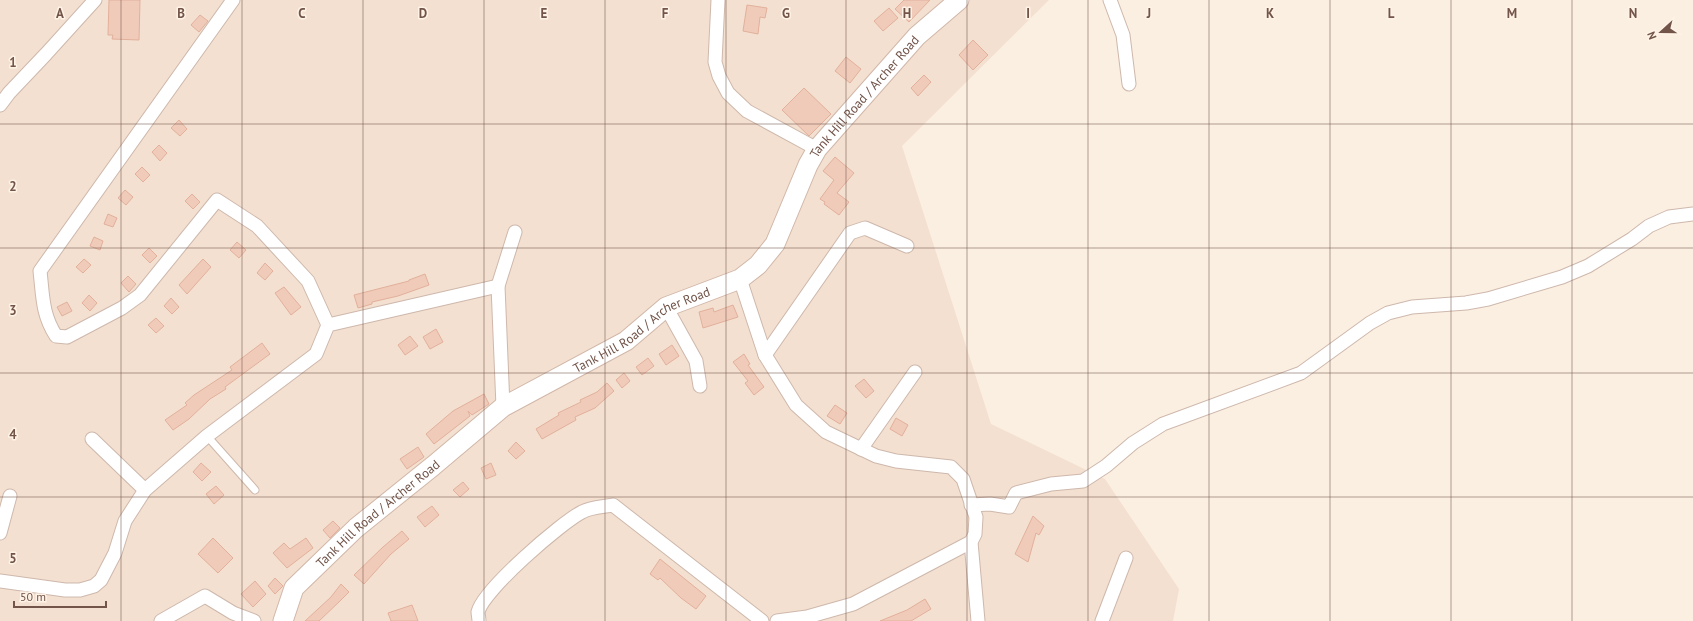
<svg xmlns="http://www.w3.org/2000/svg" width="1693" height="621" viewBox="0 0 1693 621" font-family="'PT Sans',sans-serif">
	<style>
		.residential { fill: #f3e0d0 }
		.building { fill: #f0cbba; stroke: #e2b09b }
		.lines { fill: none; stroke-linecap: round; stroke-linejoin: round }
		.lane-casing { stroke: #ceb8ac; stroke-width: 9 }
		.street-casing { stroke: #ceb8ac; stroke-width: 15 }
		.secondary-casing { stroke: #d1b7a9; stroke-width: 21 }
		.lane { stroke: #fff; stroke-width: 7 }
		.street { stroke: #fff; stroke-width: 13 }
		.secondary { stroke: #fff; stroke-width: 19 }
		.grid { fill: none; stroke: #725449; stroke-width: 1; stroke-opacity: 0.55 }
		.labels { text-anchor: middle; stroke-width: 3; stroke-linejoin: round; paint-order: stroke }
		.street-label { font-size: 13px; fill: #725449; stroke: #fff3e7 }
		.grid-label { font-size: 13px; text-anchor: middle; font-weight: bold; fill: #725449; stroke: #fff3e7; stroke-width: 3; stroke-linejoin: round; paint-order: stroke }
	</style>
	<rect width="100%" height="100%" fill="#fbefe2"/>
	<polygon class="residential" points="0,0 1049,0 902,146 991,424 1105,479 1179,589 1173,621 0,621"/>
	<g class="building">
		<polygon points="109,0 140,0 139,40 112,39 113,35 108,35"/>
		<polygon points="904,0 930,0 909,22 895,9"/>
		<polygon points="747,5 767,8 765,18 760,17 758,34 743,31"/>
		<polygon points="889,8 898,18 883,31 874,21"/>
		<polygon points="200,15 208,21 199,32 191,25"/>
		<polygon points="973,40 988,55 973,70 959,55"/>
		<polygon points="846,57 861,69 850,83 835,71"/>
		<polygon points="924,75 931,82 918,96 911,88"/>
		<polygon points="804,88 831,114 809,136 782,110"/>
		<polygon points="179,120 187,129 180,136 171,128"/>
		<polygon points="159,145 167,153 160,161 152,152"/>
		<polygon points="835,157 854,173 837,193 849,202 839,215 824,204 825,202 820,199 834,180 823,171"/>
		<polygon points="142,167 150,175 143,182 135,174"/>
		<polygon points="125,190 133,197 126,205 118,198"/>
		<polygon points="192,194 200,202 193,209 185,201"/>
		<polygon points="108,214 117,218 113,227 104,224"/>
		<polygon points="94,237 103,241 100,250 90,246"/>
		<polygon points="237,242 246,250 239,258 230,250"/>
		<polygon points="149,248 157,256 150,263 142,255"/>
		<polygon points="84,259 91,265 83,273 76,267"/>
		<polygon points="203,259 211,267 187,294 179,285"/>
		<polygon points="265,263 273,271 265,280 257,273"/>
		<polygon points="425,274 429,285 398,296 372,302 372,304 358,308 354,295 409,281 409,280"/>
		<polygon points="128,276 136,284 129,292 121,283"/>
		<polygon points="284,287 301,307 291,315 275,293"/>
		<polygon points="89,295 97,303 90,311 82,303"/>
		<polygon points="171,298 179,307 172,314 164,306"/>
		<polygon points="67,302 72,311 62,316 57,307"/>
		<polygon points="733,305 738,317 703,328 699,312 713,308 714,312"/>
		<polygon points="156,318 164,326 156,333 148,325"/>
		<polygon points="436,329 443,342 430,349 423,337"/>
		<polygon points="410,336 418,346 405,355 398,345"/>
		<polygon points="262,343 270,354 225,387 226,389 210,399 189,419 173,430 165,420 187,405 185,403 194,395 232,370 230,367"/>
		<polygon points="672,345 679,356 666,365 659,354"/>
		<polygon points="744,354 750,364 748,365 764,387 754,395 745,383 748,381 733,362"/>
		<polygon points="648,358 654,366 642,375 636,367"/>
		<polygon points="624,373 630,381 622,388 616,380"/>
		<polygon points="864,379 874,391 866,398 855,386"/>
		<polygon points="607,383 614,391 595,408 575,417 576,420 542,439 536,429 559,415 558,413 581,402 580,400 597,392"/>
		<polygon points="484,394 489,404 472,415 468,411 470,416 434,444 426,434 453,411"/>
		<polygon points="835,405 847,413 840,424 827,416"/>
		<polygon points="896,418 908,425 902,436 890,429"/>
		<polygon points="516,442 525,451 516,459 508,451"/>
		<polygon points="418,447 424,457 407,469 400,459"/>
		<polygon points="201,463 211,472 202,481 193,472"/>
		<polygon points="491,463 496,475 486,479 481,468"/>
		<polygon points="463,482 469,489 460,497 453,490"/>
		<polygon points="216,486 224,495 214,504 206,494"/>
		<polygon points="432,506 439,515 425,527 417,517"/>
		<polygon points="1033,516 1044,526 1039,535 1036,533 1028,562 1015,554"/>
		<polygon points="333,521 340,528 330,538 323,530"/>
		<polygon points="402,531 409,539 391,554 364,584 354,575 383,547"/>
		<polygon points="213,538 233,558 218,573 198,554"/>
		<polygon points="306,538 313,548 287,568 273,553 284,543 290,549"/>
		<polygon points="660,559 706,596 696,609 681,598 660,578 658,580 650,574"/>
		<polygon points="275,578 283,586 275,594 268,586"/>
		<polygon points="255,581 266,594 253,607 241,594"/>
		<polygon points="341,584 349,592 340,601 319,621 305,621 331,597"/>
		<polygon points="925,599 931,609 911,621 880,621 907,610"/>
		<polygon points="412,605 418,621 391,621 388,613"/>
	</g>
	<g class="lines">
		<g class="lane-casing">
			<polyline id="lane" points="207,436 255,490"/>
		</g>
		<g class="street-casing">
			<g id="street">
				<path d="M233,0L40,271C43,297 42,314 56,336L67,337L122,308L140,295L217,200L257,226L308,281L328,325"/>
				<polyline points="718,0 715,62 719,76 728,93 747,111 817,149"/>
				<polyline points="1110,0 1123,35 1129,84"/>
				<polyline points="0,105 9,93 46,54 95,0"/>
				<polyline points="740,279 765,355 796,405 826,432 876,456 896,461 951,467 963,479 976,517 975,534 971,542 978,621"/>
				<polyline points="666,307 696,361 700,386"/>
				<polyline points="765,355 850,233 865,228 907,246"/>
				<polyline points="503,407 498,286 515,232"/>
				<polyline points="92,439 145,490"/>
				<polyline points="861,449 915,372"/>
				<polyline points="971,505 990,504 1009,507 1016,493 1051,484 1083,481 1106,466 1133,443 1163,424 1301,373 1370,323 1388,313 1412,307 1466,303 1488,299 1562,277 1588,266 1632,239 1649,226 1669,217 1693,214"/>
				<polyline points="0,533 10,496"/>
				<polyline points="0,581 65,590 80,590 94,586 101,580 115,553 125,521 145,490 207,436 316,354 328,325 498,286"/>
				<polyline points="161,621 205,596 233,613 254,621"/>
				<path d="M479,621C479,618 478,614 478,612C483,590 562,522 582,512C591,507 603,507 613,505L762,621"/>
				<polyline points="777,621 807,617 853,604 971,542"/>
				<polyline points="1102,621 1126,558"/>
			</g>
		</g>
		<g class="secondary-casing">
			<g id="secondary">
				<path id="s1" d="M283,621L294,588L356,528L433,466L503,407L626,341L666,307L740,279L758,265L775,244L808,165L817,149L917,36L959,0"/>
			</g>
		</g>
		<use href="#lane" class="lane"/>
		<use href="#street" class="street"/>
		<use href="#secondary" class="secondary"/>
	</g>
	<path class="grid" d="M121,0V621M242,0V621M363,0V621M484,0V621M605,0V621M726,0V621M846,0V621M967,0V621M1088,0V621M1209,0V621M1330,0V621M1451,0V621M1572,0V621M0,124H1693M0,248H1693M0,373H1693M0,497H1693"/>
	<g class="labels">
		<g class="street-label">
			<text dy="5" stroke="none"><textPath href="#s1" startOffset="807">Tank Hill Road / Archer Road</textPath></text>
			<text dy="5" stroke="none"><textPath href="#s1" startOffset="471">Tank Hill Road / Archer Road</textPath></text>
			<text dy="5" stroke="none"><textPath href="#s1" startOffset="147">Tank Hill Road / Archer Road</textPath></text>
		</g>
	</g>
	<g class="grid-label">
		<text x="60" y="18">A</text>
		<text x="181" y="18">B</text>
		<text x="302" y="18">C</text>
		<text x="423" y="18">D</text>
		<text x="544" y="18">E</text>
		<text x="665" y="18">F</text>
		<text x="786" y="18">G</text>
		<text x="907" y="18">H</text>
		<text x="1028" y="18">I</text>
		<text x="1149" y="18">J</text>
		<text x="1270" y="18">K</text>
		<text x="1391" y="18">L</text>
		<text x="1512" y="18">M</text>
		<text x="1633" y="18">N</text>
		<text x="13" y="67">1</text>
		<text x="13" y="191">2</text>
		<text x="13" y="315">3</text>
		<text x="13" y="439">4</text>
		<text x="13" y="563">5</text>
	</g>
	<g transform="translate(1661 32) rotate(249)" stroke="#fff3e7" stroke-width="3" paint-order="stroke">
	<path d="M0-3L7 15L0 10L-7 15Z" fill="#725449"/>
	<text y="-6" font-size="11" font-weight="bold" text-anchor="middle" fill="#725449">N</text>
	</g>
	<path d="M14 601v6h92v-6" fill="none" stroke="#725449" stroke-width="2"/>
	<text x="20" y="601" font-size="12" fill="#725449" stroke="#fff3e7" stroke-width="3" paint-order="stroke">50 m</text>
</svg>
